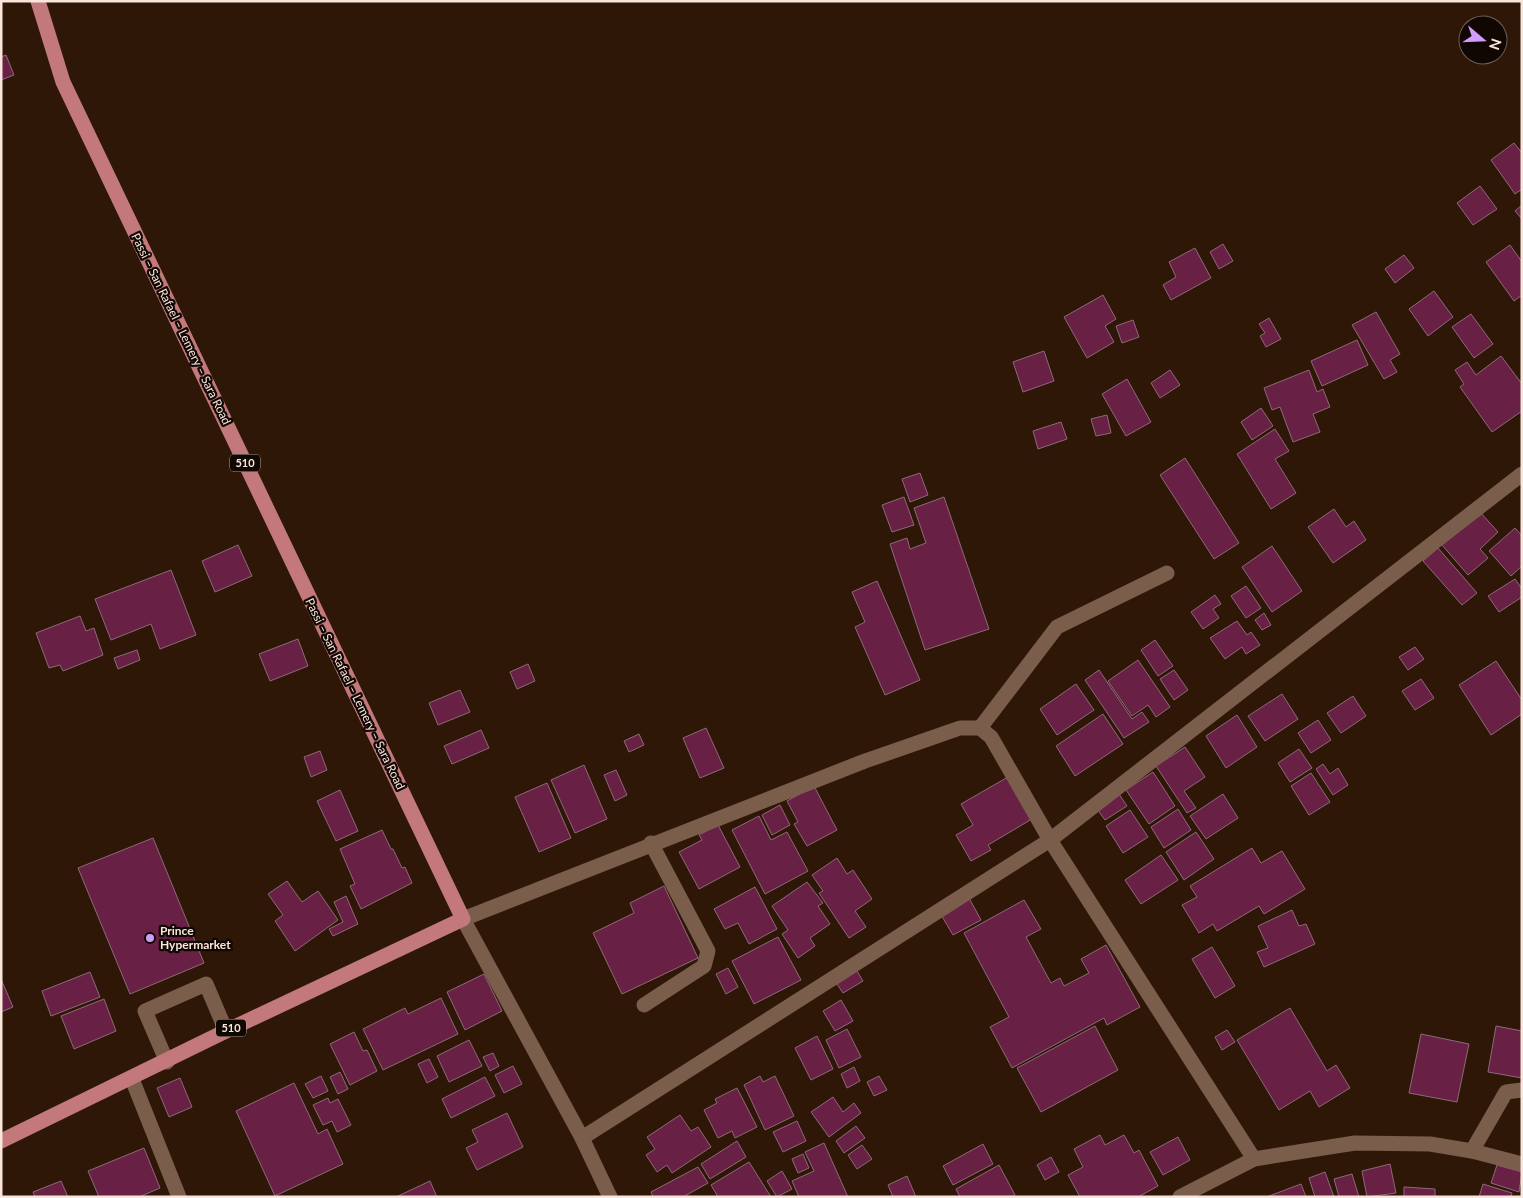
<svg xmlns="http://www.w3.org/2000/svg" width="1523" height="1198" viewBox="0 0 1523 1198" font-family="Lato,sans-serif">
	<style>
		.building { fill: #682045; stroke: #8c6a78 }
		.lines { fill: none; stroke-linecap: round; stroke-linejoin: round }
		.lane { stroke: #7a5d4b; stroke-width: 15 }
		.street { stroke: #7a5d4b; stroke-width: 15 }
		.secondary { stroke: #7a5d4b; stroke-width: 15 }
		.primary { stroke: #c3797c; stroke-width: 15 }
		.poi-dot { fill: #d09dff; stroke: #100602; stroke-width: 2 }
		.labels { text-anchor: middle; stroke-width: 4.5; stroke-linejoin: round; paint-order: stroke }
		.shield { fill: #100602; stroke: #b2a39b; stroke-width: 1 }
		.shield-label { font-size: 11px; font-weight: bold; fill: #f8e6dc }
		.street-label { font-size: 12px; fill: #f8e6dc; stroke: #100602 }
		.poi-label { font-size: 12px; font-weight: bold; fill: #f8e6dc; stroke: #100602; text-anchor: start }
	</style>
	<rect width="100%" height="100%" fill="#2f1707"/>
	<g class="building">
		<polygon points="6,55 14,75 1,80 1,57"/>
		<polygon points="1514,143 1522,153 1522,189 1515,194 1491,160"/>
		<polygon points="1480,186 1497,209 1473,225 1457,203"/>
		<polygon points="1522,205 1522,219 1515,211"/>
		<polygon points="1223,244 1233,261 1219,269 1210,252"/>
		<polygon points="1510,245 1522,262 1522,295 1514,301 1486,262"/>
		<polygon points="1195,248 1211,278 1171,300 1163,285 1176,277 1169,262"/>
		<polygon points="1404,255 1414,268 1395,283 1385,269"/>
		<polygon points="1434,291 1453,317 1428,336 1409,309"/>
		<polygon points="1103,295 1116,319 1105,326 1114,342 1087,358 1064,317"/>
		<polygon points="1376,312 1400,354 1390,360 1397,372 1384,379 1352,325"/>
		<polygon points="1471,314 1493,344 1474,358 1452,327"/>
		<polygon points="1269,318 1281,339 1266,347 1260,336 1265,333 1259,324"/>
		<polygon points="1133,320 1139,337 1122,343 1116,326"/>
		<polygon points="1357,340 1368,365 1322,386 1311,361"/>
		<polygon points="1044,351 1054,381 1023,392 1013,362"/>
		<polygon points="1501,356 1522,384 1522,411 1492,432 1460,387 1464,384 1455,370 1467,362 1476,375"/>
		<polygon points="1170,370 1180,385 1160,398 1151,383"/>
		<polygon points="1309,370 1317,392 1323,389 1330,407 1313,414 1320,432 1293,442 1280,407 1272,410 1264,388"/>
		<polygon points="1127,379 1151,422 1126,436 1102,394"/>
		<polygon points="1261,408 1273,426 1252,440 1241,422"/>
		<polygon points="1107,415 1111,433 1096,436 1091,419"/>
		<polygon points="1061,422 1067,439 1038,449 1033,431"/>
		<polygon points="1275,429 1289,451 1275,459 1296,493 1271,509 1237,454"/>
		<polygon points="1185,458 1239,543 1214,559 1160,475"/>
		<polygon points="920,473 928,495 910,502 902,479"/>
		<polygon points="904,497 914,525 892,532 882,505"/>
		<polygon points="944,497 989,629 925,650 890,544 907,538 910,549 926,543 914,508"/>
		<polygon points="1334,509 1346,527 1354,521 1366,540 1333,563 1308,527"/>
		<polygon points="1480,512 1498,532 1480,549 1488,558 1468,575 1442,545"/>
		<polygon points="1515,528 1522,536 1522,566 1511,576 1489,551"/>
		<polygon points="238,545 252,576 215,592 202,561"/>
		<polygon points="1272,546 1302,591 1272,612 1242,567"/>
		<polygon points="1438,548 1477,593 1462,605 1423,561"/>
		<polygon points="171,570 196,635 160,649 151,624 111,640 95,599"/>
		<polygon points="1515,579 1522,589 1522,597 1499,612 1488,596"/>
		<polygon points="877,581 920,680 885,695 855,627 865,622 852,592"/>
		<polygon points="1246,586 1261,608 1246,618 1231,596"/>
		<polygon points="1215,595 1221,604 1213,609 1219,618 1203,629 1191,612"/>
		<polygon points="1264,613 1271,625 1262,630 1255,620"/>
		<polygon points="80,616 86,631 94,628 103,655 63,671 60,665 49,668 36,633"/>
		<polygon points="1237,621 1247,635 1251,632 1260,645 1246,654 1242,647 1225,659 1210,638"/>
		<polygon points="298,639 308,666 270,681 259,654"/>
		<polygon points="1155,640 1173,666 1158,676 1141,650"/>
		<polygon points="1415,647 1424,659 1408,670 1399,657"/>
		<polygon points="137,650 140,660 118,669 114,658"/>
		<polygon points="1138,660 1170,707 1156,717 1148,705 1132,716 1108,681"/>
		<polygon points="1496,661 1522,700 1522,714 1491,735 1459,685"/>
		<polygon points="528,664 535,681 517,689 510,672"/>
		<polygon points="1099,670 1132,719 1142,712 1149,722 1124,738 1085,680"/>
		<polygon points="1174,670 1188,690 1174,700 1160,679"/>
		<polygon points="1421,679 1434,698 1415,710 1402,691"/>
		<polygon points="1076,684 1094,710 1057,735 1040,709"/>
		<polygon points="460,690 470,712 438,725 429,703"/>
		<polygon points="1282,694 1298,719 1265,741 1248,716"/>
		<polygon points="1353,696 1366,716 1341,733 1327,713"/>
		<polygon points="1103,714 1123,744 1075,776 1056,746"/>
		<polygon points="1237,715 1257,747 1226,768 1206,736"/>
		<polygon points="1318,720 1331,740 1311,753 1298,733"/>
		<polygon points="706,728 724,768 700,778 683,738"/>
		<polygon points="481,730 489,748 452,764 444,746"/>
		<polygon points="639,734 644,745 629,752 624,741"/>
		<polygon points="1185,747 1205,777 1184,791 1196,808 1187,813 1156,766"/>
		<polygon points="1299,749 1312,768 1290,782 1278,763"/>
		<polygon points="320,751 327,770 311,777 304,757"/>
		<polygon points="1323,764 1330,774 1338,768 1348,785 1333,795 1316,769"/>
		<polygon points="584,765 607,819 575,833 551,780"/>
		<polygon points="616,770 627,795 615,801 604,775"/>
		<polygon points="1153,772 1175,806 1149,824 1126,790"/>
		<polygon points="1311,773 1330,802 1309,815 1291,786"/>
		<polygon points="1008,777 1032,819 988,845 991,850 971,861 956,835 973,825 961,804"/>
		<polygon points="547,783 571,838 539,852 515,797"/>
		<polygon points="814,786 837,830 807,846 794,824 798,822 787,801"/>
		<polygon points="340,790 358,831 336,841 317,801"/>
		<polygon points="1119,794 1127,806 1105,820 1097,809"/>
		<polygon points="1223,794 1238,818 1206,839 1190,816"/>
		<polygon points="780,805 790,825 772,835 762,815"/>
		<polygon points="1178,809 1191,830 1164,848 1151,827"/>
		<polygon points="1130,810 1148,837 1123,853 1106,826"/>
		<polygon points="759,816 771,840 787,832 808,871 765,894 732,830"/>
		<polygon points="718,825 740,867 699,889 679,852 702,840 699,835"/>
		<polygon points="382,830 391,849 393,849 402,868 405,867 412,883 361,909 350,886 355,884 340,849"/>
		<polygon points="1196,832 1214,859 1184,880 1166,852"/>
		<polygon points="153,838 204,963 130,994 78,868"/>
		<polygon points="1252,848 1261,863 1282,851 1305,889 1264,914 1259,906 1217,931 1213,924 1199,933 1182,905 1197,897 1190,886"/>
		<polygon points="1161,855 1178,880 1141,904 1125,880"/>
		<polygon points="837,858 847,874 853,870 872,899 855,911 866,927 849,938 819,893 823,891 812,875"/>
		<polygon points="287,881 302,902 318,891 338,920 295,951 275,921 283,915 268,894"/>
		<polygon points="807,882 823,903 818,906 830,924 810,938 815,946 798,958 782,934 788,930 772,906"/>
		<polygon points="664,886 698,958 622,994 593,933 634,913 630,903"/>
		<polygon points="755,887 777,929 749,944 738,923 725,929 714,909"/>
		<polygon points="346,896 358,924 333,936 329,929 343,922 334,902"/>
		<polygon points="969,898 981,920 953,935 940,913"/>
		<polygon points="1024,900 1041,929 1026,937 1051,983 1060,978 1064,986 1089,973 1081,959 1106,945 1140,1007 1107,1025 1104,1018 1012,1068 990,1027 1009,1017 964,933"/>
		<polygon points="1292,910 1299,926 1306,924 1315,944 1264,967 1257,952 1268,948 1258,926"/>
		<polygon points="778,937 801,980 754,1004 732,961"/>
		<polygon points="1212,947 1235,986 1215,998 1192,959"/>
		<polygon points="728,968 738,987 726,994 716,974"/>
		<polygon points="857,971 863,981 843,993 837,984"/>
		<polygon points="90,972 100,997 51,1016 42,991"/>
		<polygon points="484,974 502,1011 465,1030 447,992"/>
		<polygon points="1,979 13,1007 1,1012"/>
		<polygon points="441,998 458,1034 383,1070 363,1029 405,1008 408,1014"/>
		<polygon points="104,999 116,1031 74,1049 61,1016"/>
		<polygon points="841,1000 853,1021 835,1031 823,1011"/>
		<polygon points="1290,1008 1327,1071 1336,1065 1350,1088 1319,1107 1310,1091 1279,1110 1237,1040"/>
		<polygon points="1095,1026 1118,1070 1041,1112 1017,1068"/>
		<polygon points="1496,1026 1522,1031 1522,1078 1488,1072"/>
		<polygon points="847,1029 861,1057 839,1068 826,1040"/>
		<polygon points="1227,1030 1235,1042 1222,1050 1215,1037"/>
		<polygon points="354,1032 363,1051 367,1050 377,1071 350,1085 330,1044"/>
		<polygon points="1421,1034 1469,1044 1457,1102 1409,1093"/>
		<polygon points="817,1036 833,1069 811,1080 795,1048"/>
		<polygon points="469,1040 482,1066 449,1082 437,1056"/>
		<polygon points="493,1053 499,1066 490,1071 483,1057"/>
		<polygon points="429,1059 438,1077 427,1083 418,1064"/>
		<polygon points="513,1066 522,1084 504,1093 495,1075"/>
		<polygon points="854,1067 860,1081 847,1088 841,1074"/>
		<polygon points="340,1072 348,1089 338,1094 330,1077"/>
		<polygon points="321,1076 328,1091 313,1098 305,1084"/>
		<polygon points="760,1076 763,1082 775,1076 794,1116 765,1130 744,1085"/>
		<polygon points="879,1076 887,1090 874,1096 867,1082"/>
		<polygon points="485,1077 495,1096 451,1118 442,1099"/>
		<polygon points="180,1078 192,1107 169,1117 157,1088"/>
		<polygon points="294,1083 318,1134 327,1129 343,1164 275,1196 236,1111"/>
		<polygon points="737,1088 757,1127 735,1138 732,1131 718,1138 704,1110 717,1103 715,1099"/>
		<polygon points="833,1097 843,1112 854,1103 861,1113 829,1137 811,1112"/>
		<polygon points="328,1098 330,1103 338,1099 351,1125 337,1132 332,1121 323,1125 313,1105"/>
		<polygon points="507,1113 523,1147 477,1170 466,1148 478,1142 472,1130"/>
		<polygon points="680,1115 691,1131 698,1127 711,1147 672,1173 667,1165 657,1172 646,1155 655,1149 647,1137"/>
		<polygon points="797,1121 806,1141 783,1152 773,1132"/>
		<polygon points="856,1126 865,1138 844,1153 836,1141"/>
		<polygon points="1100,1135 1105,1145 1124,1135 1134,1153 1139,1150 1158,1186 1138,1197 1080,1197 1068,1175 1083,1167 1074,1149"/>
		<polygon points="1178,1137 1190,1160 1163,1175 1150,1152"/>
		<polygon points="737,1141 746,1157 710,1179 701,1164"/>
		<polygon points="824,1143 848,1197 799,1197 792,1181 814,1171 805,1152"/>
		<polygon points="983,1144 993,1164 953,1185 943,1166"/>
		<polygon points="862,1145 872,1159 857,1169 848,1155"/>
		<polygon points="144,1148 160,1188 139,1197 99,1197 88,1171"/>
		<polygon points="803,1154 809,1168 798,1173 792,1159"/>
		<polygon points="1051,1157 1059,1172 1045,1180 1037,1165"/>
		<polygon points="749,1162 771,1197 718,1197 711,1185"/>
		<polygon points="1390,1164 1396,1193 1367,1197 1362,1171"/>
		<polygon points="999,1165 1015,1195 1011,1197 960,1197 956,1189"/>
		<polygon points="1497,1165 1522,1172 1519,1192 1491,1183"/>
		<polygon points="698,1167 708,1183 683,1197 653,1197 651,1192"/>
		<polygon points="782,1171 792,1189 777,1197 767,1181"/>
		<polygon points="1325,1172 1334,1197 1315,1197 1309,1178"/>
		<polygon points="1352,1174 1359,1197 1339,1197 1334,1179"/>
		<polygon points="907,1176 916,1197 893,1197 888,1185"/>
		<polygon points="61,1181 68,1197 35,1197 33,1192"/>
		<polygon points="430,1181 437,1197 396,1197"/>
		<polygon points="1301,1184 1306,1197 1269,1197 1269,1196"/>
		<polygon points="1483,1184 1512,1193 1511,1197 1479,1197"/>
		<polygon points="1404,1187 1435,1189 1435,1197 1404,1197"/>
	</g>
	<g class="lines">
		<g class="lane">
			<polyline points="980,728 1057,627 1167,573"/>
			<polyline points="644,1005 704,966 708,951 651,843"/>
			<polyline points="167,1062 145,1011 206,984 226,1031"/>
			<polyline points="132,1079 179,1197"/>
			<polyline points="1472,1151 1506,1092 1522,1090"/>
		</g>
		<g class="street">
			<polyline points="582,1138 1050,840 1522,474"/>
			<polyline points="610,1197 582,1138 463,919 865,761 960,728 980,728 991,737 1050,840 1254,1159"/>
		</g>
		<polyline class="secondary" points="1180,1197 1254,1159 1355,1143 1430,1144 1472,1151 1522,1164"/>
		<polyline class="primary" points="1,1141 226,1031 463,919 63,82 38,1"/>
	</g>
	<circle class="poi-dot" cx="150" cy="938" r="5"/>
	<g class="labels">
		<g class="shield">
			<rect x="230" y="454.5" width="30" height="17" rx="4"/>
			<rect x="216" y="1019.5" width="30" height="17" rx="4"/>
		</g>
		<g class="shield-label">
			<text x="245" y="467">510</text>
			<text x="231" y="1032">510</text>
		</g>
		<g class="street-label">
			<text transform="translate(181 329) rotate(64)" y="4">Passi – San Rafael – Lemery – Sara Road</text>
			<text transform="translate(355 694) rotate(64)" y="4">Passi – San Rafael – Lemery – Sara Road</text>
		</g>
		<g class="poi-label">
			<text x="160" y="935">Prince<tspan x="160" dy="14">Hypermarket</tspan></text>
		</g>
	</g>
	<rect width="1523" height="1198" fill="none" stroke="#f8e6dc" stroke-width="5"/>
	<g transform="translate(1483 40) rotate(109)"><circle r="24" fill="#100602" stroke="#6d6059"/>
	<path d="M0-4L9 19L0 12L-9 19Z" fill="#d09dff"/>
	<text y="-8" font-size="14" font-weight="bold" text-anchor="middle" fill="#f8e6dc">N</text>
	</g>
</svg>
